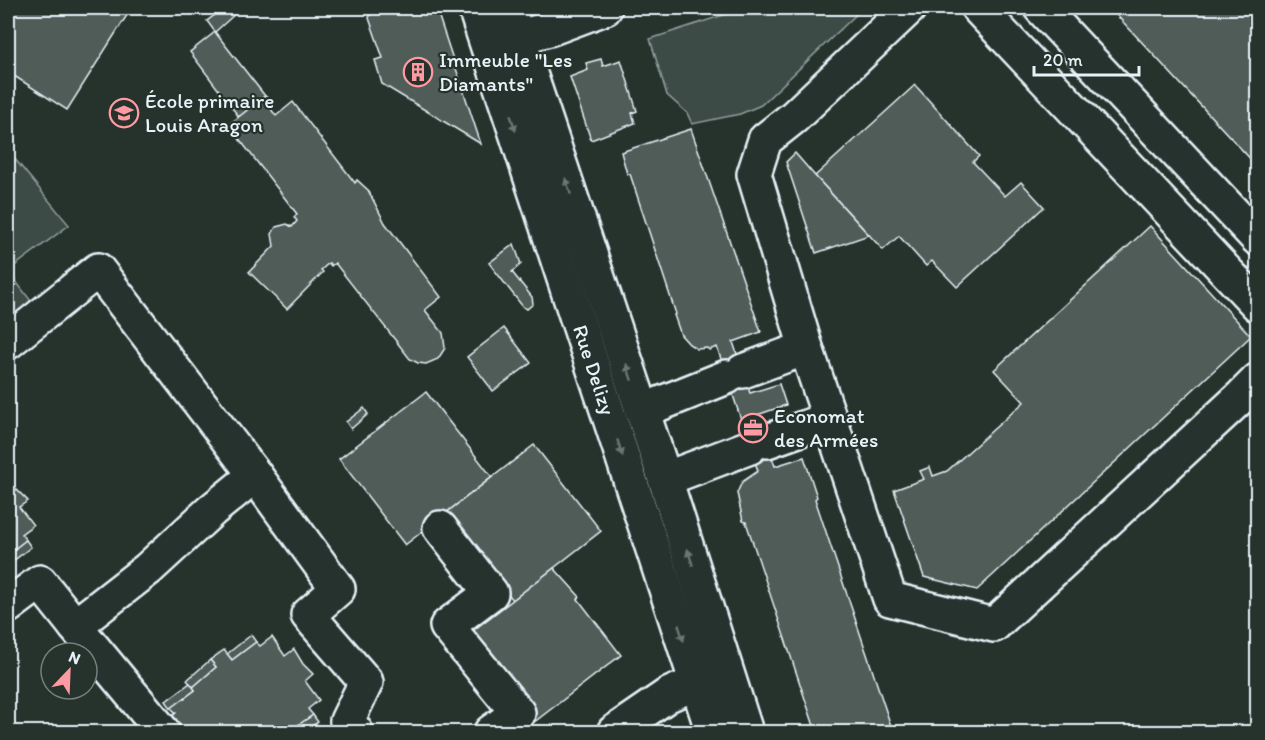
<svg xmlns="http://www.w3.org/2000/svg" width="1265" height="740" viewBox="0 0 1265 740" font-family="Itim,sans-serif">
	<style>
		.green { fill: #3e4b47; stroke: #939ea0; stroke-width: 1.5 }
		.building { fill: #505c59; stroke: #e8f1f8; stroke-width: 1.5 }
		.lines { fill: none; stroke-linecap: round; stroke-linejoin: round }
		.minor-casing { stroke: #e8f1f8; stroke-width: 38 }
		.major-casing { stroke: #e8f1f8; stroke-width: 38 }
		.minor { stroke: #26332d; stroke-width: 33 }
		.major { stroke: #26332d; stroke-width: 33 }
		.oneway { fill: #6a7674 }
		.labels { text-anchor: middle; stroke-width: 4.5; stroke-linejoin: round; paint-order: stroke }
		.poi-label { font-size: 21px; fill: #e8f1f8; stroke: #26332d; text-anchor: start }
		.street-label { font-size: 21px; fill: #e8f1f8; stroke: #26332d }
	</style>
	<rect width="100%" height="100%" fill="#26332d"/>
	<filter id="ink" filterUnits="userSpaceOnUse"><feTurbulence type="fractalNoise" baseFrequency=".0167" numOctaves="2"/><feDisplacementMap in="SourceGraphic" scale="12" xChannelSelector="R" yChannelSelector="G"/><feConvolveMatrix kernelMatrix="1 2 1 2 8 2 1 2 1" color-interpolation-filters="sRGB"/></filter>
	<g filter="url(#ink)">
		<g class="green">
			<polygon points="745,8 863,8 761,105 740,114 692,124 687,113 667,95 650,39"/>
			<polygon points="8,132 15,134 10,153 69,225 8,271 37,309 8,340"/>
		</g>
		<g class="building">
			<polygon points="8,8 122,8 129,12 67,110 8,72 8,53 10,49 8,47"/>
			<polygon points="224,8 231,8 235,14 215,32 207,21"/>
			<polygon points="373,8 436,8 481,144 382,84 375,60 383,58 369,18"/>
			<polygon points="1110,8 1257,8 1258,167"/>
			<polygon points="215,32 265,96 239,117 190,52"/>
			<polygon points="601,59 603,66 621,60 637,111 632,113 635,123 591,140 570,77 588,70 586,63"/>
			<polygon points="915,85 979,156 973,162 1005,196 1021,182 1044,207 957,287 932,261 926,266 899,236 883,250 815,176"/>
			<polygon points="265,96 268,98 265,101 276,116 293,102 355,183 357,180 368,190 385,223 441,297 425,310 443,333 445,348 438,359 426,364 418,363 410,359 335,263 331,266 329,263 321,270 323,272 287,309 249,272 274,246 272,234 276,227 287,224 292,227 297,221 294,217 297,214 230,127 227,129 226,127"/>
			<polygon points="691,129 761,332 733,342 750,393 779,384 786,405 757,415 775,466 804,457 817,497 815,499 893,732 816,732 746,522 743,521 737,493 742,482 758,471 727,377 717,347 709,350 707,348 697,349 689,344 681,335 674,315 676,314 630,174 627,174 621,152"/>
			<polygon points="795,153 815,176 869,235 816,253 786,162"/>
			<polygon points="1150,226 1251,336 977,590 924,577 894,490 924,479 920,471 930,467 933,476 947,471 1024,402 994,370"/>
			<polygon points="514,244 521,264 512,272 532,297 533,304 527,309 523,307 489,263"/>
			<polygon points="504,328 531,363 493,391 467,357"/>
			<polygon points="426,392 492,477 405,545 339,459"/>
			<polygon points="364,408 368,414 351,429 346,422"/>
			<polygon points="534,445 601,531 513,600 446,513"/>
			<polygon points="8,475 16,489 28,501 19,507 33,525 21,534 26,540 8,554"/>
			<polygon points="26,540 31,547 8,565 8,554"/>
			<polygon points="554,568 580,597 578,599 621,655 533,723 466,636"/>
			<polygon points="251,635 256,642 232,660 227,654"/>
			<polygon points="272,637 285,656 294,649 303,664 313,674 305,681 319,700 308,709 313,715 288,732 165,732 164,722 176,713 171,708 195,690 193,687 216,667 210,660 224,650 232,660 256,642 260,646"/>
			<polygon points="210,660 216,667 193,687 187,680"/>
			<polygon points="190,683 195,690 171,708 166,701"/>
			<polygon points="313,715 318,722 303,732 288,732"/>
		</g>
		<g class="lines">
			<g class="minor-casing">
				<g id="minor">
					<polyline points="909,8 794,117 765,140 754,174 806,348 890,599 994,625 1242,396 1258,380"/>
					<polyline points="978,8 1258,305"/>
					<polyline points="1041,8 1258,239"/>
					<polyline points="519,37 549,29 605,8"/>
					<polyline points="8,342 98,270 255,475 338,589 308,615 366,682 347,721 356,732"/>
					<polyline points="743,371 806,348"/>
					<polyline points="642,411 727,377"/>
					<polyline points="767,441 829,419"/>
					<polyline points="665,479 750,447"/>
					<polyline points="440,528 491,593 447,626 518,713 491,732"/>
					<polyline points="8,606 40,582 75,626"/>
					<polyline points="163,732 75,626 148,569 212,510 255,475"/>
					<polyline points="614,732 668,695 721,672"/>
				</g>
			</g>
			<g class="major-casing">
				<g id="major">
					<path id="s1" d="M475,8L713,732"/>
					<polyline points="508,8 665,479 746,732"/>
				</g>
			</g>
			<use href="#minor" class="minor"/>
			<use href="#major" class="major"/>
		</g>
		<defs><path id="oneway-solid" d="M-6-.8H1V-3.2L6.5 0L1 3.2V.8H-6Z" transform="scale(1.5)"/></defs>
		<g class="oneway">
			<use href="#oneway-solid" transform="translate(513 123) rotate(72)"/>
			<use href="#oneway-solid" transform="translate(568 186) rotate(-108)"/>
			<use href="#oneway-solid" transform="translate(629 372) rotate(-108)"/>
			<use href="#oneway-solid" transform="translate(620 448) rotate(72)"/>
			<use href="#oneway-solid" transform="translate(690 557) rotate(-108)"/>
			<use href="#oneway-solid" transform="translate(681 633) rotate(72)"/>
		</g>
	</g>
	<defs>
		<g id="building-ring" transform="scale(1.5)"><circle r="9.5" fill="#26332d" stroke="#ff9aa2" stroke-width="1.5"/><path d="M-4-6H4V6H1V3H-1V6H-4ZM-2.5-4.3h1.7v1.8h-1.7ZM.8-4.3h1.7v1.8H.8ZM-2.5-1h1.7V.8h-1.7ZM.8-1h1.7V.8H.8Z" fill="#ff9aa2"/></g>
		<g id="school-ring" transform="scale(1.5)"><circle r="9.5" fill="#26332d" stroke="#ff9aa2" stroke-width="1.5"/><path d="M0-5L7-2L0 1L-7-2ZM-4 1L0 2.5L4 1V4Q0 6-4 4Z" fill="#ff9aa2"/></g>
		<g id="office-ring" transform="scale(1.5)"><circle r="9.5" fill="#26332d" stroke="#ff9aa2" stroke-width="1.5"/><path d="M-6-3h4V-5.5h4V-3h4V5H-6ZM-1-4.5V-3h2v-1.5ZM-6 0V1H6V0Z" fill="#ff9aa2"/></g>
	</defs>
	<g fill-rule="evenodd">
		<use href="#building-ring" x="418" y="72"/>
		<use href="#school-ring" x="124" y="113"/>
		<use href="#office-ring" x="753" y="428"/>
	</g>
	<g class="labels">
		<g class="poi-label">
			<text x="439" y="67">Immeuble "Les<tspan x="439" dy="24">Diamants"</tspan></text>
			<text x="145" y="108">École primaire<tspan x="145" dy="24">Louis Aragon</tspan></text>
			<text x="774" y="423">Economat<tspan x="774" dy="24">des Armées</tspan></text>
		</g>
		<g class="street-label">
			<text dy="7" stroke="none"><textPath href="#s1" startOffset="381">Rue Delizy</textPath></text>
		</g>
	</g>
	<rect width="1265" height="740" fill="none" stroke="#26332d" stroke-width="30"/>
	<rect x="15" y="15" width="1235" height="710" fill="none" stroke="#e8f1f8" stroke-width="2" filter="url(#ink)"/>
	<g transform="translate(69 671) rotate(23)"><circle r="28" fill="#26332d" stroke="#747f7e" stroke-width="1.5"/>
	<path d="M0-4.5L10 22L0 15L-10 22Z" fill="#ff9aa2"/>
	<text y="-9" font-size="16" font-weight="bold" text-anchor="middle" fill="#e8f1f8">N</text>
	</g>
	<path d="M1034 66v9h105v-9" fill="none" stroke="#e8f1f8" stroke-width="3"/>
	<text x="1043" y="66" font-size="18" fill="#e8f1f8" stroke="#26332d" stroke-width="4.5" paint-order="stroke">20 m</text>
</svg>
